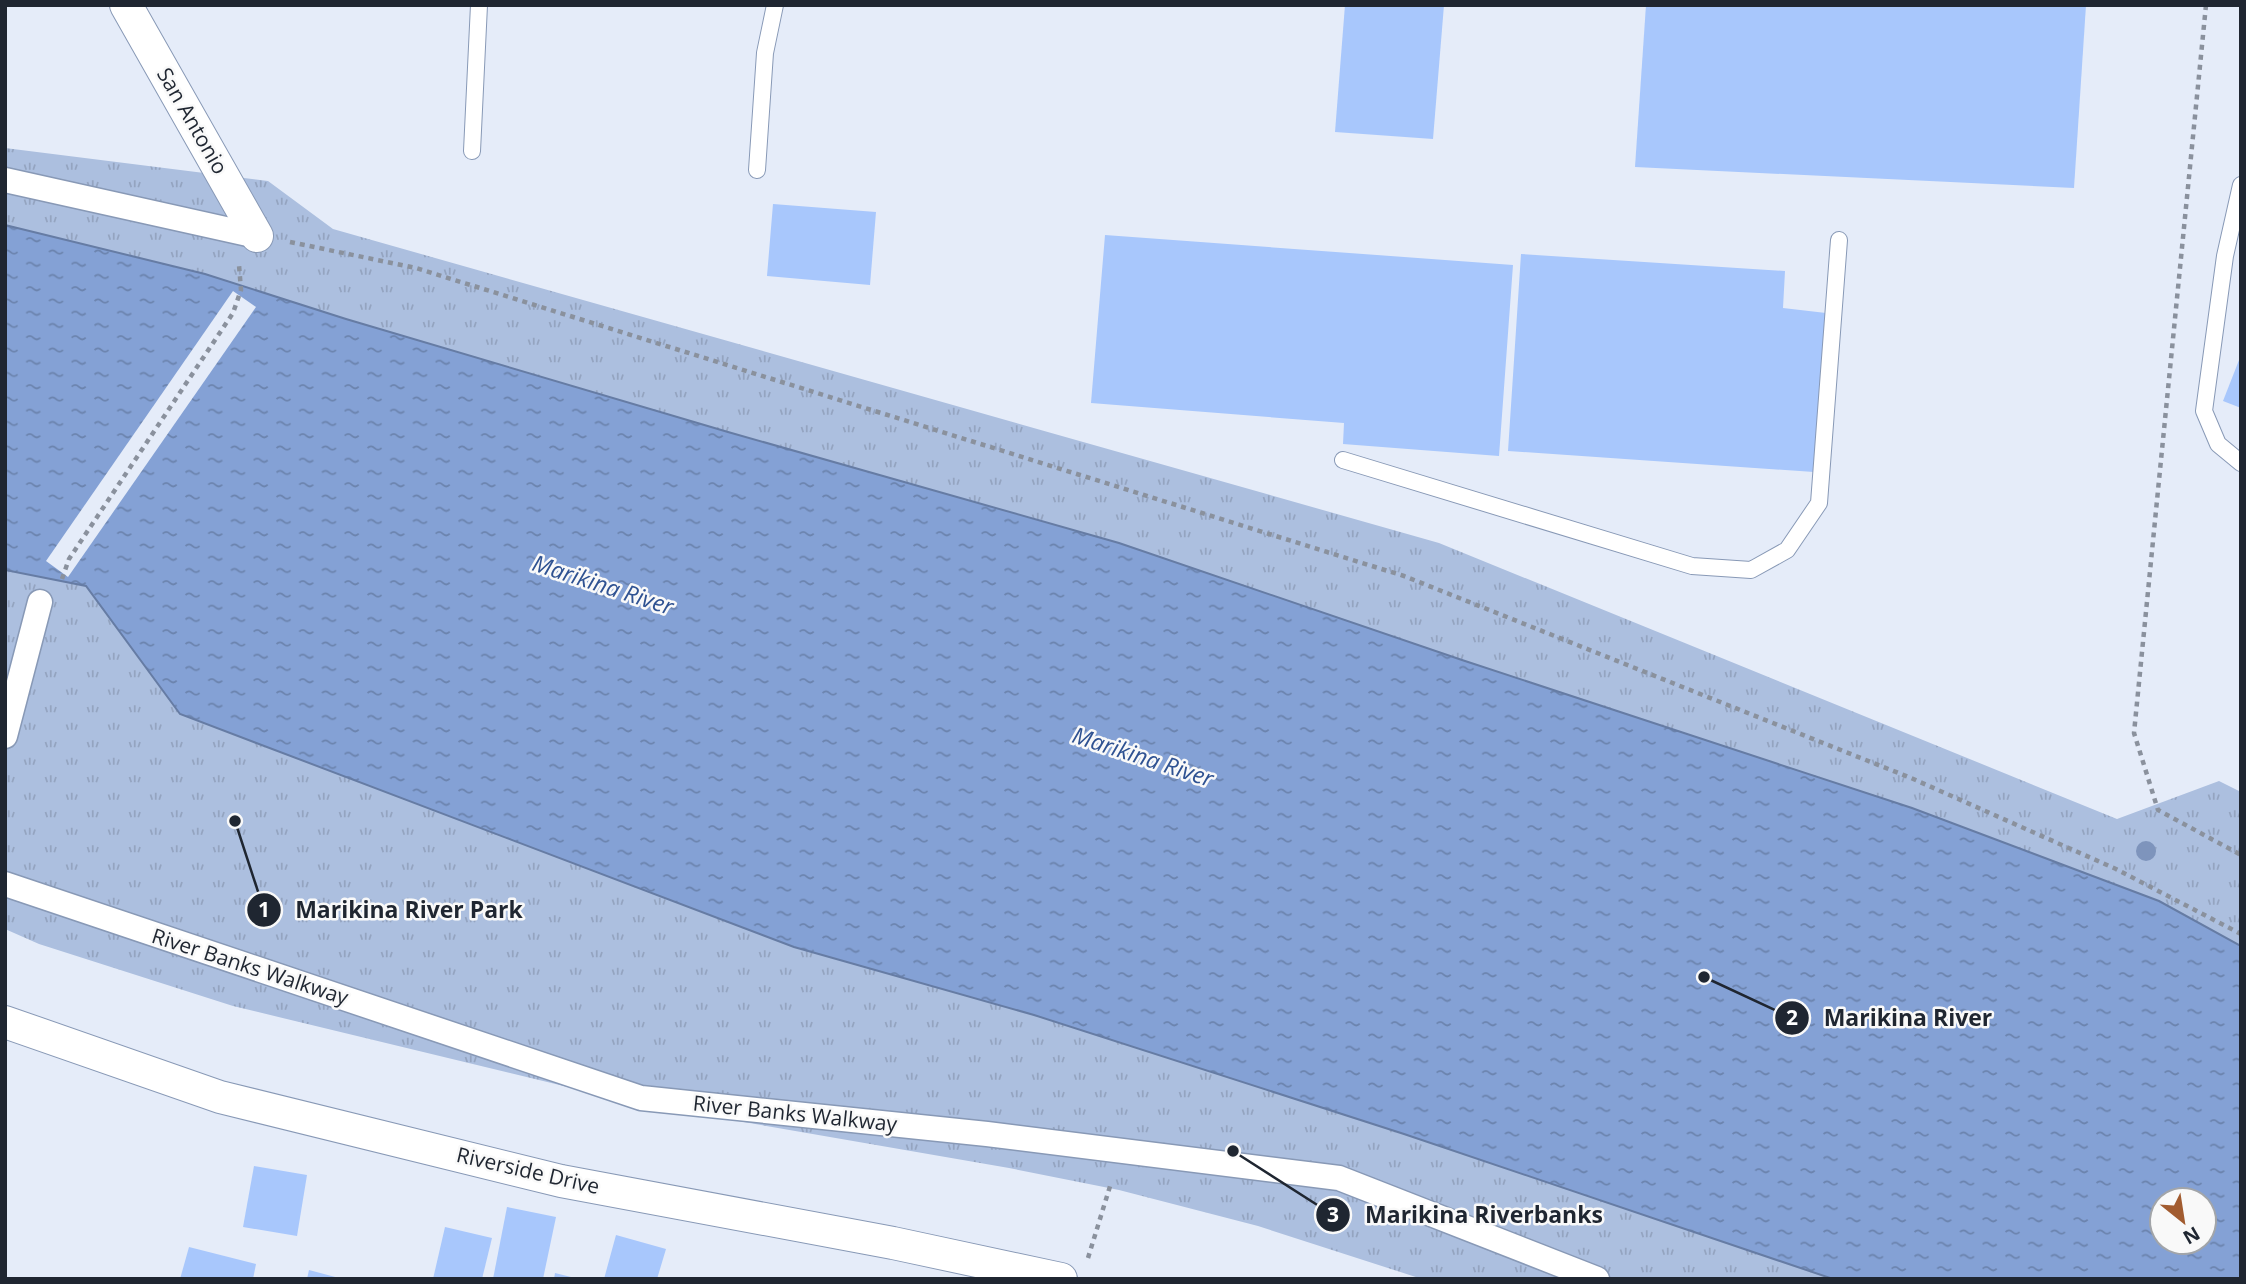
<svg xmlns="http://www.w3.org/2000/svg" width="2246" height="1284" viewBox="0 0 2246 1284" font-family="'Open Sans',sans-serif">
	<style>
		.park { fill: url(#park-tufts) }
		.water { fill: url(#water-ripples); stroke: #667ca4; stroke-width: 2; fill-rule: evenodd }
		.pier { fill: #e5ecf9 }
		.building { fill: #a8c7fc }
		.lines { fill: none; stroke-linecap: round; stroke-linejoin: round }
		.service-casing { stroke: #8899b6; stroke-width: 18 }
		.pedestrian-casing { stroke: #8899b6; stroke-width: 27 }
		.minor-casing { stroke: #8899b6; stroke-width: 34 }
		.path { stroke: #8a919d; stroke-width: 4.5; stroke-dasharray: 5 5; stroke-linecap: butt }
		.service { stroke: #fff; stroke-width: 16 }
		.pedestrian { stroke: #fff; stroke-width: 24 }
		.minor { stroke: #fff; stroke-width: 32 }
		.tree { fill: #7e94bc }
		.labels { text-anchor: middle; stroke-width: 5; stroke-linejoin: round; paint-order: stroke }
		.street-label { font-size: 21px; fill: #1f2631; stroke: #f9f9f9 }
		.water-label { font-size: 23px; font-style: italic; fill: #2f5292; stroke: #f9f9f9 }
		.leader { fill: none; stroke: #1f2631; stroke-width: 2.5 }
		.callout-dot { fill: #1f2631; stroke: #f9f9f9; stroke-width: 2.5 }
		.mark-label { font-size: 21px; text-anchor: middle; font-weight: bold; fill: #fff }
		.callout-label { font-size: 23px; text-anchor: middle; font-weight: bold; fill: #1f2631; stroke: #f9f9f9; stroke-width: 5; stroke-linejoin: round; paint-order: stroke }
	</style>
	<defs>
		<pattern id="park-tufts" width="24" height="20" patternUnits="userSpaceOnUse" patternTransform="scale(1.75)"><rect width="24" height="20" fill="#acbfdf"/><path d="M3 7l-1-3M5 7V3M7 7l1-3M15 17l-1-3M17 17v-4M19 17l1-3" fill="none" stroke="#94a4c0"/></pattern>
		<pattern id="water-ripples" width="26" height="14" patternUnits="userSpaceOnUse" patternTransform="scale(1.75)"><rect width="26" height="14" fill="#84a1d5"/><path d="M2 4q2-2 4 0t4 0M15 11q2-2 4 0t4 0" fill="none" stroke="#6b83ad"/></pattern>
	</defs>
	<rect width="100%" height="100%" fill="#e5ecf9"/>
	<g class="park">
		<polygon points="5,148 268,181 333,229 1439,543 2117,819 2219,781 2241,792 2241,946 2159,901 1912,808 1462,660 1119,543 728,432 346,319 205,274 5,225"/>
		<polygon points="5,570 86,586 180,714 794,947 1034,1015 1404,1134 1833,1279 1422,1279 1258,1226 1119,1190 1009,1168 634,1103 233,1006 39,944 5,929"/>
	</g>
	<path class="water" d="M5,225L205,274L346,319L728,432L1119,543L1462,660L1912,808L2159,901L2241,946V1279H1833L1404,1134L1034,1015L794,947L180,714L86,586L5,570ZM2162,1200H2204V1242H2162Z"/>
	<polygon class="pier" points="233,291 256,307 68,577 46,561"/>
	<g class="building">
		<polygon points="1345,5 1444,5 1433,139 1335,132"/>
		<polygon points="1646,5 2086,5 2074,188 1635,167"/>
		<polygon points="773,204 876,212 870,285 767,276"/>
		<polygon points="1105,235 1513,265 1499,456 1343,444 1344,423 1091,403"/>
		<polygon points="1521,254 1785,271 1783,308 1826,313 1814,472 1508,451"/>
		<polygon points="2241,355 2241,408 2223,401"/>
		<polygon points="254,1166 307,1175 297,1236 243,1227"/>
		<polygon points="507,1207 556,1217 543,1279 493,1279"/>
		<polygon points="445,1227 492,1238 482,1279 433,1279"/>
		<polygon points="616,1235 666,1249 657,1279 604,1279"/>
		<polygon points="189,1247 256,1264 253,1279 180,1279"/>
		<polygon points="309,1270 339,1278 339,1279 307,1279"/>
		<polygon points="555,1273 575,1278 575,1279 554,1279"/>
	</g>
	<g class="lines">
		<g class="service-casing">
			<g id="service">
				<polyline points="472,151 479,5"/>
				<polyline points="757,170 765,53 775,5"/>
				<polyline points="2241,185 2225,256 2204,411 2218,444 2241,463"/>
				<polyline points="1343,460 1692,566 1751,570 1787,550 1819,503 1839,240"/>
			</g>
		</g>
		<g class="pedestrian-casing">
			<g id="pedestrian">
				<polyline points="5,180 257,236"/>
				<polyline points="5,736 40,602"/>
				<polyline points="5,884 641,1098 987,1134 1339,1178 1597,1279"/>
			</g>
		</g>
		<g class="minor-casing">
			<g id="minor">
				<polyline points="126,5 257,236"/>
				<polyline points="5,1022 220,1097 561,1181 893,1243 1061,1279"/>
			</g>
		</g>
		<g class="path">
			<polyline points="2206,5 2134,733 2158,810 2241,855"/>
			<polyline points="290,242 416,268 1404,576 1911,778 2116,869 2241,934"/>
			<polyline points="62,579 69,559 233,313 241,290 239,265"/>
			<polyline points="1088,1258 1111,1183"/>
		</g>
		<use href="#service" class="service"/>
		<use href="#pedestrian" class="pedestrian"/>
		<use href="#minor" class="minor"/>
	</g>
	<circle class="tree" cx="2146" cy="851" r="10"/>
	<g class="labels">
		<g class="street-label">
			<text transform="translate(192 121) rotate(60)" y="7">San Antonio</text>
			<text transform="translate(250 967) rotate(18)" y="7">River Banks Walkway</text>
			<text transform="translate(795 1114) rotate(6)" y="7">River Banks Walkway</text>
			<text transform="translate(528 1171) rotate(13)" y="7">Riverside Drive</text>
		</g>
		<g class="water-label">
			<text transform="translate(603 585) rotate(18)" y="8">Marikina River</text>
			<text transform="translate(1143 757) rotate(18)" y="8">Marikina River</text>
		</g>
	</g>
	<path class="leader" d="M235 821L264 910M1704 977L1792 1018M1233 1151L1333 1215"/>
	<g class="callout-dot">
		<circle cx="235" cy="821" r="7"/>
		<circle cx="1704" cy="977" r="7"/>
		<circle cx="1233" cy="1151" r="7"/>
		<circle cx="264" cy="910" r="18"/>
		<circle cx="1792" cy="1018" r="18"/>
		<circle cx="1333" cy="1215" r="18"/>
	</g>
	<g class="mark-label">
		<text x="264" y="917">1</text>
		<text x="1792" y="1025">2</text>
		<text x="1333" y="1222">3</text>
	</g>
	<g class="callout-label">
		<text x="409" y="918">Marikina River Park</text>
		<text x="1908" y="1026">Marikina River</text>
		<text x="1484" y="1223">Marikina Riverbanks</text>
	</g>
	<rect width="2246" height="1284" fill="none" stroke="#1f2631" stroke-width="14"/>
	<g transform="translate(2183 1221) rotate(150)"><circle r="33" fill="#f9f9f9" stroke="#a2a5a9" stroke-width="2"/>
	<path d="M0-5L12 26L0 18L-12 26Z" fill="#a25c30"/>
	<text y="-10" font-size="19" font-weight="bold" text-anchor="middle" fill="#1f2631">N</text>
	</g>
</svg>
